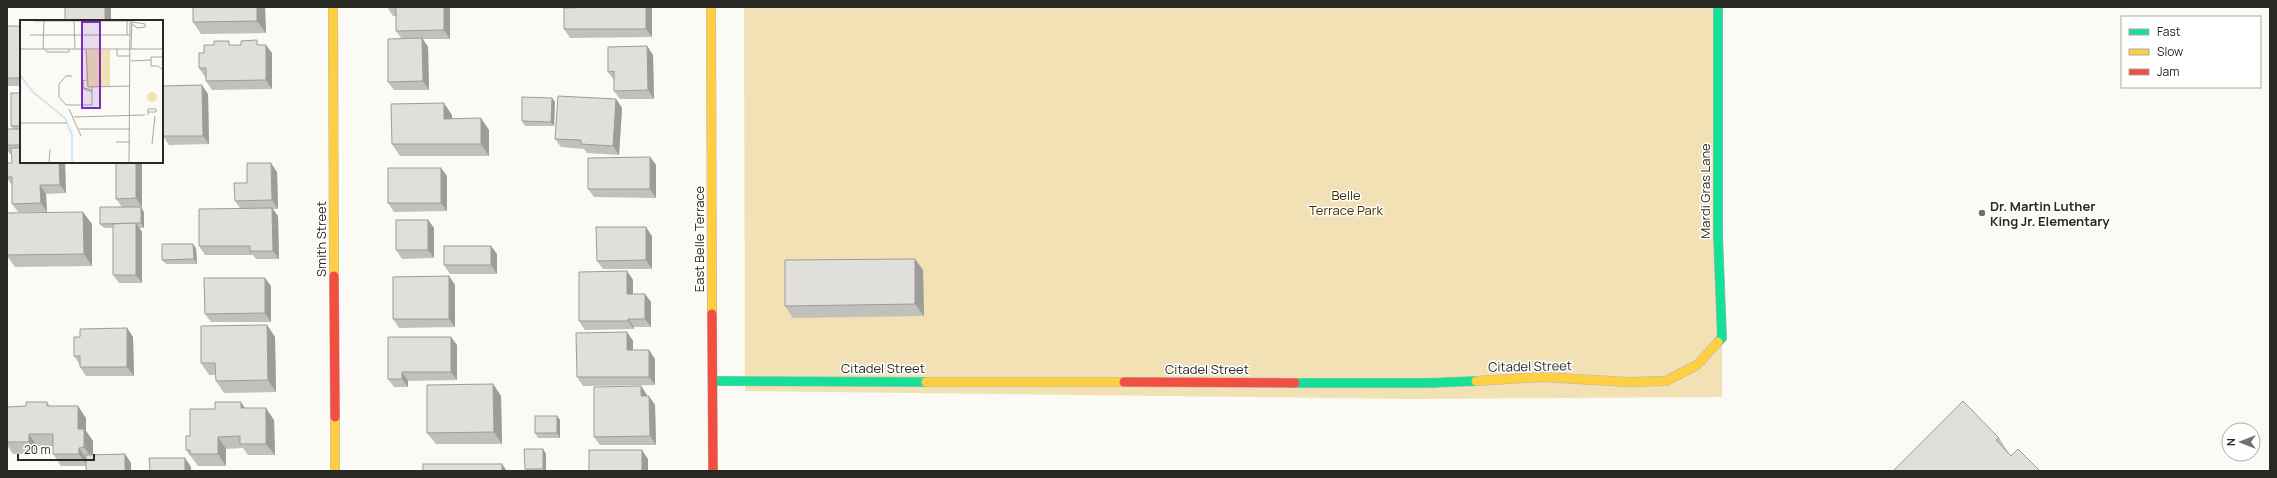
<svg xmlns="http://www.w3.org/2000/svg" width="2277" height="478" viewBox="0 0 2277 478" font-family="Manrope,sans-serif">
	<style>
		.green { fill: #f2e1b4 }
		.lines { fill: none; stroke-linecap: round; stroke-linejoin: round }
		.fast-casing { stroke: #b6b5b1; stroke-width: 10 }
		.slow-casing { stroke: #b6b5b1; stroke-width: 10 }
		.jam-casing { stroke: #b6b5b1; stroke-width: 10 }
		.fast { stroke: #16e098; stroke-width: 9 }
		.slow { stroke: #ffcf43; stroke-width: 9 }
		.jam { stroke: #f24e42; stroke-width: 9 }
		.wall { fill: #c2c0bc }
		.shaded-wall { fill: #9e9c99 }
		.building { fill: #e1dfdb; stroke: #9e9c99 }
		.poi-dot { fill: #72726c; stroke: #fff; stroke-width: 1.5 }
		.labels { text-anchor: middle; stroke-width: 3; stroke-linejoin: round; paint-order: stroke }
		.street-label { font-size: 13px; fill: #292823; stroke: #fff }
		.park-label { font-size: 13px; fill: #3f3001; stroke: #fff }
		.poi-label { font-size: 13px; font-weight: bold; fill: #292823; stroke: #fff; text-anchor: start }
		.inset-river { fill: none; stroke: #cce8f6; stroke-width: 2 }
		.inset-road { fill: none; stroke: #a7a6a1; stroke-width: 1 }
		.view { fill: #7b2cbf; fill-opacity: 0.15; stroke: #7b2cbf; stroke-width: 2 }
		.inset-edge { fill: none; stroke: #292823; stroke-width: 2 }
	</style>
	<rect width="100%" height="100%" fill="#fbfaf5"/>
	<polygon class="green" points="744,7 1722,7 1722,397 1411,399 745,391"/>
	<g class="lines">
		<g class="fast-casing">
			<g id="fast">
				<polyline points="1718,7 1718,235 1722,338 1718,342"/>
				<polyline points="713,381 926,382"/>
				<polyline points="1295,383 1429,383 1476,381"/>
			</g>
		</g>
		<g class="slow-casing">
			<g id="slow">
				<polyline points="333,7 334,276"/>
				<polyline points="711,7 712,314"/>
				<polyline points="1476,381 1542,377 1629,382 1666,381 1697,365 1718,342"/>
				<polyline points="926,382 1124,382"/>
				<polyline points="335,417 335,471"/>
			</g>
		</g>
		<g class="jam-casing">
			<g id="jam">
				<polyline points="334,276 335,417"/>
				<polyline points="712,314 713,471"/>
				<polyline points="1124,382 1295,383"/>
			</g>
		</g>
		<use href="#fast" class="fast"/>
		<use href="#slow" class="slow"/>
		<use href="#jam" class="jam"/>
	</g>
	<g class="wall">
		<polygon points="265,7 266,33 201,34 193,22"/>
		<polygon points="387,7 450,7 450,39 423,39 428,47 429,90 394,90 388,82 402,39 396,31 396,16 393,16"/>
		<polygon points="568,7 652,7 652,37 570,38 564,29 568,8"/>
		<polygon points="7,26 21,26 21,86 9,86 7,84"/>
		<polygon points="232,45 260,45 272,53 272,89 212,90 206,81 206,77 205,77 199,68 204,53"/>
		<polygon points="647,46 653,55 654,99 620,99 614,91 614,80 608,72"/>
		<polygon points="21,93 21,162 65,162 66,193 46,194 47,212 18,212 12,204 12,185 7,178 7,163 12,163 12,154 10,154 7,150 7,129 13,129 11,126"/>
		<polygon points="208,94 209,144 169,145 163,136"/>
		<polygon points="552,98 555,102 554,126 525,126 522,121"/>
		<polygon points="616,99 622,108 619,155 587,153 584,149 561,147 555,139"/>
		<polygon points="452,115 452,118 489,130 489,156 400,156 392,144"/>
		<polygon points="650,157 656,165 656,198 594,197 588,189"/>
		<polygon points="116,162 141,162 142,163 142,207 122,207 116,199"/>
		<polygon points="441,168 447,176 447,211 394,212 388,203"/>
		<polygon points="277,172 278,209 273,209 278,216 279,259 256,259 253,255 205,255 199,246 240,208 235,201 247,183"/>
		<polygon points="144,212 144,228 139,228 142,232 142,283 119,283 113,275 113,228 104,228 100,224"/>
		<polygon points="7,213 92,224 92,266 15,267 7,256"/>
		<polygon points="428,220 434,228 434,258 402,259 396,250"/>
		<polygon points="652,236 652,269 603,269 597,261"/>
		<polygon points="491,246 497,254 497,274 450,274 444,265"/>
		<polygon points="196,248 197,264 166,264 162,260"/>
		<polygon points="915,259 923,270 924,316 793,318 785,306"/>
		<polygon points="627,271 633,280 633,294 645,294 651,302 651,327 634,327 634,329 585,330 579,321"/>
		<polygon points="449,276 455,285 455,327 399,328 393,319"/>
		<polygon points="271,286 271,322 211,322 205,314"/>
		<polygon points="267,325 275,337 276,392 224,393 216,381 215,375 209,375 201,363"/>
		<polygon points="127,328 133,337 134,376 86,376 80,367 80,365 74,356 80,337"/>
		<polygon points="627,332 633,341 633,350 649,350 655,359 655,385 583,386 577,377"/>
		<polygon points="457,345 457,380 408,381 408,387 394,387 388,379"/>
		<polygon points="493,384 501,396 502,444 436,444 427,433"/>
		<polygon points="641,386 647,395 647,396 655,405 656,445 600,445 594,437"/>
		<polygon points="47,402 50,406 86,418 86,431 93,441 93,455 125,454 131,463 86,466 61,466 53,454 53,446 37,446 37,453 13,454 7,445 7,407 26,406"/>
		<polygon points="245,408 274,420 275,455 248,455 243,448 226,449 226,466 198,466 186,450 190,436 215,409"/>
		<polygon points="557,416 560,420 560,438 538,438 535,433"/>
		<polygon points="1999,438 2008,452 2011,456 1893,471"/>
		<polygon points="543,449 546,454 546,471 526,471 525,469"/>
	</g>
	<g class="shaded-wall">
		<rect x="105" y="7" width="6" height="14"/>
		<polygon points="257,7 265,7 266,33 257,21"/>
		<polygon points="444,7 450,7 450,39 444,30"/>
		<polygon points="646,7 652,7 652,37 646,29"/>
		<polygon points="422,38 428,47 429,90 423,81"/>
		<polygon points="266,45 272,53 272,89 266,80"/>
		<polygon points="647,46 653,55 654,99 648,90"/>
		<polygon points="202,85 208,94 209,144 203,136"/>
		<polygon points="552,98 555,102 554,126 551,122"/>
		<polygon points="616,99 622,108 619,155 613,146"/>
		<polygon points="444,103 452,115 452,130 444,119"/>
		<polygon points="481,118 489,130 489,156 481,144"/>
		<polygon points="650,157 656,165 656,198 650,189"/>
		<polygon points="59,162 65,162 66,193 60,185"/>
		<polygon points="136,162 141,162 142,163 142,207 136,198"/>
		<polygon points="271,163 277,172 278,209 272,200"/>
		<polygon points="441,168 447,176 447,211 441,203"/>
		<polygon points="40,185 46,194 47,212 41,203"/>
		<polygon points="141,207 144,212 144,228 141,223"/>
		<polygon points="272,208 278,216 279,259 273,251"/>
		<polygon points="83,212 92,224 92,266 84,254"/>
		<polygon points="428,220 434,228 434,258 428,250"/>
		<polygon points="136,223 142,232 142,283 136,275"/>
		<polygon points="646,227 652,236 652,269 646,260"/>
		<polygon points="193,244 196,248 197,264 194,259"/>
		<polygon points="491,246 497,254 497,274 491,265"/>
		<polygon points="915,259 923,270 924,316 915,304"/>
		<polygon points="627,271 633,280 633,303 627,294"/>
		<polygon points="449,276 455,285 455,327 449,319"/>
		<polygon points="265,278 271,286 271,322 265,313"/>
		<polygon points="645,294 651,302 651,327 645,319"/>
		<polygon points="628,319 634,327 634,329 628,321"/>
		<polygon points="267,325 275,337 276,392 268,380"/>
		<polygon points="127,328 133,337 134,376 127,367"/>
		<polygon points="627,332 633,341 633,359 627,350"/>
		<polygon points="451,337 457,345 457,380 451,372"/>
		<polygon points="649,350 655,359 655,385 649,377"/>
		<polygon points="402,372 408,381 408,387 402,379"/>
		<polygon points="493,384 501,396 502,444 494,432"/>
		<polygon points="641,386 647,395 647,405 641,396"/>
		<polygon points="649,396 655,405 656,445 650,436"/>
		<polygon points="241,402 249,414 241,408"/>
		<polygon points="78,406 86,418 86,431 93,441 93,459 84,447 78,429"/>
		<polygon points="266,408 274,420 275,455 266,444"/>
		<polygon points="557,416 560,420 560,438 557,433"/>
		<polygon points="29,434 37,446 37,453 29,442"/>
		<polygon points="218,437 226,449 226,466 218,454"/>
		<polygon points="79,448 87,460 87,466 79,454"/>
		<polygon points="543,449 546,454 546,471 545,471 543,469"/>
		<polygon points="642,450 648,459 648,471 642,471"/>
		<polygon points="125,454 131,463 131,471 125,471"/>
		<polygon points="185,458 191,467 191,471 185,471"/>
		<polygon points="502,464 507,471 502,471"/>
	</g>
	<g class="building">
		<rect x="65" y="7" width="40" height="14"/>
		<polygon points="193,7 257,7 257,21 193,22"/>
		<polygon points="396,7 444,7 444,30 396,31"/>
		<polygon points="600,7 646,7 646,29 564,29 564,8"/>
		<rect x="7" y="26" width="14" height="52"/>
		<polygon points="422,38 423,81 388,82 388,39"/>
		<polygon points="257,40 257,45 266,45 266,80 206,81 206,68 199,68 199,53 204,53 204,45 214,45 214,41 229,41 229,45 241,45 241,41"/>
		<polygon points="647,46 648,90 614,91 614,71 608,72 608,47"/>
		<polygon points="202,85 203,136 163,136 163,86"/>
		<rect x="11" y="93" width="10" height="33"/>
		<polygon points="558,96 616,99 613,146 581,144 581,140 555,139"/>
		<polygon points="522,97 552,98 551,122 522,121"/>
		<polygon points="444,103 444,119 481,118 481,144 392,144 391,104"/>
		<rect x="7" y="129" width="14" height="16"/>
		<polygon points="11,148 21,148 21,162 59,162 60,185 40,185 41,203 12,204 12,177 7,177 7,163 12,163"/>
		<polygon points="650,157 650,189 588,189 588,158"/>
		<polygon points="116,162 136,162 136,198 116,199"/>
		<polygon points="247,163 271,163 272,200 235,201 234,183 247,183"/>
		<rect x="388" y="168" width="53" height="35"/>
		<polygon points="100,207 141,207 141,223 100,224"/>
		<polygon points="272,208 273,251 250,251 250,246 199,246 199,209"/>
		<polygon points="83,212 84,254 7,255 7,213"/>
		<rect x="396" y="220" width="32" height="30"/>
		<polygon points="136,223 136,275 113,275 113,224"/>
		<polygon points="596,227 646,227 646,260 597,261"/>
		<polygon points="162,244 193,244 194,259 162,260"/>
		<rect x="444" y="246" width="47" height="19"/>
		<polygon points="915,259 915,304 785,306 785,260"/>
		<polygon points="627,271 627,294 645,294 645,319 628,319 628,321 579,321 579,272"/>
		<polygon points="449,276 449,319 393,319 393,277"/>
		<polygon points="204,278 265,278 265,313 205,314"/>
		<polygon points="267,325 268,380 216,381 215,363 201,363 201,326"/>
		<polygon points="127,328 127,367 80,367 80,356 74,356 74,337 80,337 80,329"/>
		<polygon points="627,332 627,350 649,350 649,377 577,377 576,333"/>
		<polygon points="388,337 451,337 451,372 402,372 402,379 388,379"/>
		<polygon points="493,384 494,432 427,433 427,385"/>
		<polygon points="641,386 641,396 649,396 650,436 594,437 594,387"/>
		<polygon points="1963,401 1999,438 1996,440 2011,456 2018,449 2040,471 1893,471"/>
		<polygon points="26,402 47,402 47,406 78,406 78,429 84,429 84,447 79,448 79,454 53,454 53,434 29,434 29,442 7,442 7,407 26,406"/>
		<polygon points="215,402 241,402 241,408 266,408 266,444 240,444 240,436 218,437 218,454 190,454 190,450 186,450 186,436 190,436 190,409 215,409"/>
		<rect x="535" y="416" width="22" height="17"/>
		<polygon points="524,449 543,449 543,469 525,469"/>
		<rect x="589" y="450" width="53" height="21"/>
		<polygon points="125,454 125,471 86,471 86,455"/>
		<polygon points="149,458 185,458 185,471 150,471"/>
		<rect x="423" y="464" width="79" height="7"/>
	</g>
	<circle class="poi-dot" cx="1982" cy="213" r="4"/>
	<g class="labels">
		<g class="street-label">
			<text transform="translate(1705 191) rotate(-90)" y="5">Mardi Gras Lane</text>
			<text transform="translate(321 239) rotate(-90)" y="5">Smith Street</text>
			<text transform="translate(699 239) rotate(-90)" y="5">East Belle Terrace</text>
			<text transform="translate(1530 366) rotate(-1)" y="5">Citadel Street</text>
			<text x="883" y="373">Citadel Street</text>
			<text x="1207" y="374">Citadel Street</text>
		</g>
		<g class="park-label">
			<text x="1346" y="200">Belle<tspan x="1346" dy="15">Terrace Park</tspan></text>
		</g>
		<g class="poi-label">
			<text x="1990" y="211">Dr. Martin Luther<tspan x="1990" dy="15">King Jr. Elementary</tspan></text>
		</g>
	</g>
	<g transform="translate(20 20)">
		<rect width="143" height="143" fill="#fbfaf5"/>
		<path d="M66,30H90V67H66ZM127 77a5 5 0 1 1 10 0a5 5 0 1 1-10 0Z" fill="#f2e1b4"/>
		<path class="inset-river" d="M0,55L13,72L45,98L52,115V143"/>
		<path class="inset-road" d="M14,1H110M54,1L55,29M107,1V15M111,3L117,8L125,7V4L112,2M10,15H110M0,29H143M23,29L24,1M25,29L27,32H49V29M66,29L68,67L110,66M97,29V36H110M111,29L112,0M131,40V46H138L143,50M111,41L131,40V37H143M52,56H46L39,64V77L46,85H72V67M66,60L62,61V68L72,72M63,61L64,68L72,70M49,89L61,116M128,95V89H136V92H128M54,97L125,95M0,103H47M59,109H110M96,122H110M132,124L135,96M29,143L30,129M109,143L110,0"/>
		<path class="view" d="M62,2H80V88H62Z"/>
		<rect width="143" height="143" class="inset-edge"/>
	</g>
	<rect width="2277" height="478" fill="none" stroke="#292823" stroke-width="16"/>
	<rect x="2121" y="16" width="140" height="72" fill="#ffffff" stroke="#a9a9a7"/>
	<rect x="2129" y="29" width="20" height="6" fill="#16e098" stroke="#a9a9a7"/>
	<text x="2157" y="36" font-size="12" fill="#292823">Fast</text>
	<rect x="2129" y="49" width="20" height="6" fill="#ffcf43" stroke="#a9a9a7"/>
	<text x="2157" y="56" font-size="12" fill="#292823">Slow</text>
	<rect x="2129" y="69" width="20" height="6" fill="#f24e42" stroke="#a9a9a7"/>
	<text x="2157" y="76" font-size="12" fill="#292823">Jam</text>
	<g transform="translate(2241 442) rotate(270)"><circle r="19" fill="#ffffff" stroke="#a9a9a7"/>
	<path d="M0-3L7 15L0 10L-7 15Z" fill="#72726c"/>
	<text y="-6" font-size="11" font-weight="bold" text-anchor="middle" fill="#292823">N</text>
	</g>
	<path d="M18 454v6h76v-6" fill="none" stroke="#292823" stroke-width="2"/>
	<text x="24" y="454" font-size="12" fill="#292823" stroke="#ffffff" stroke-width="3" paint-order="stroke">20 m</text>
</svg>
